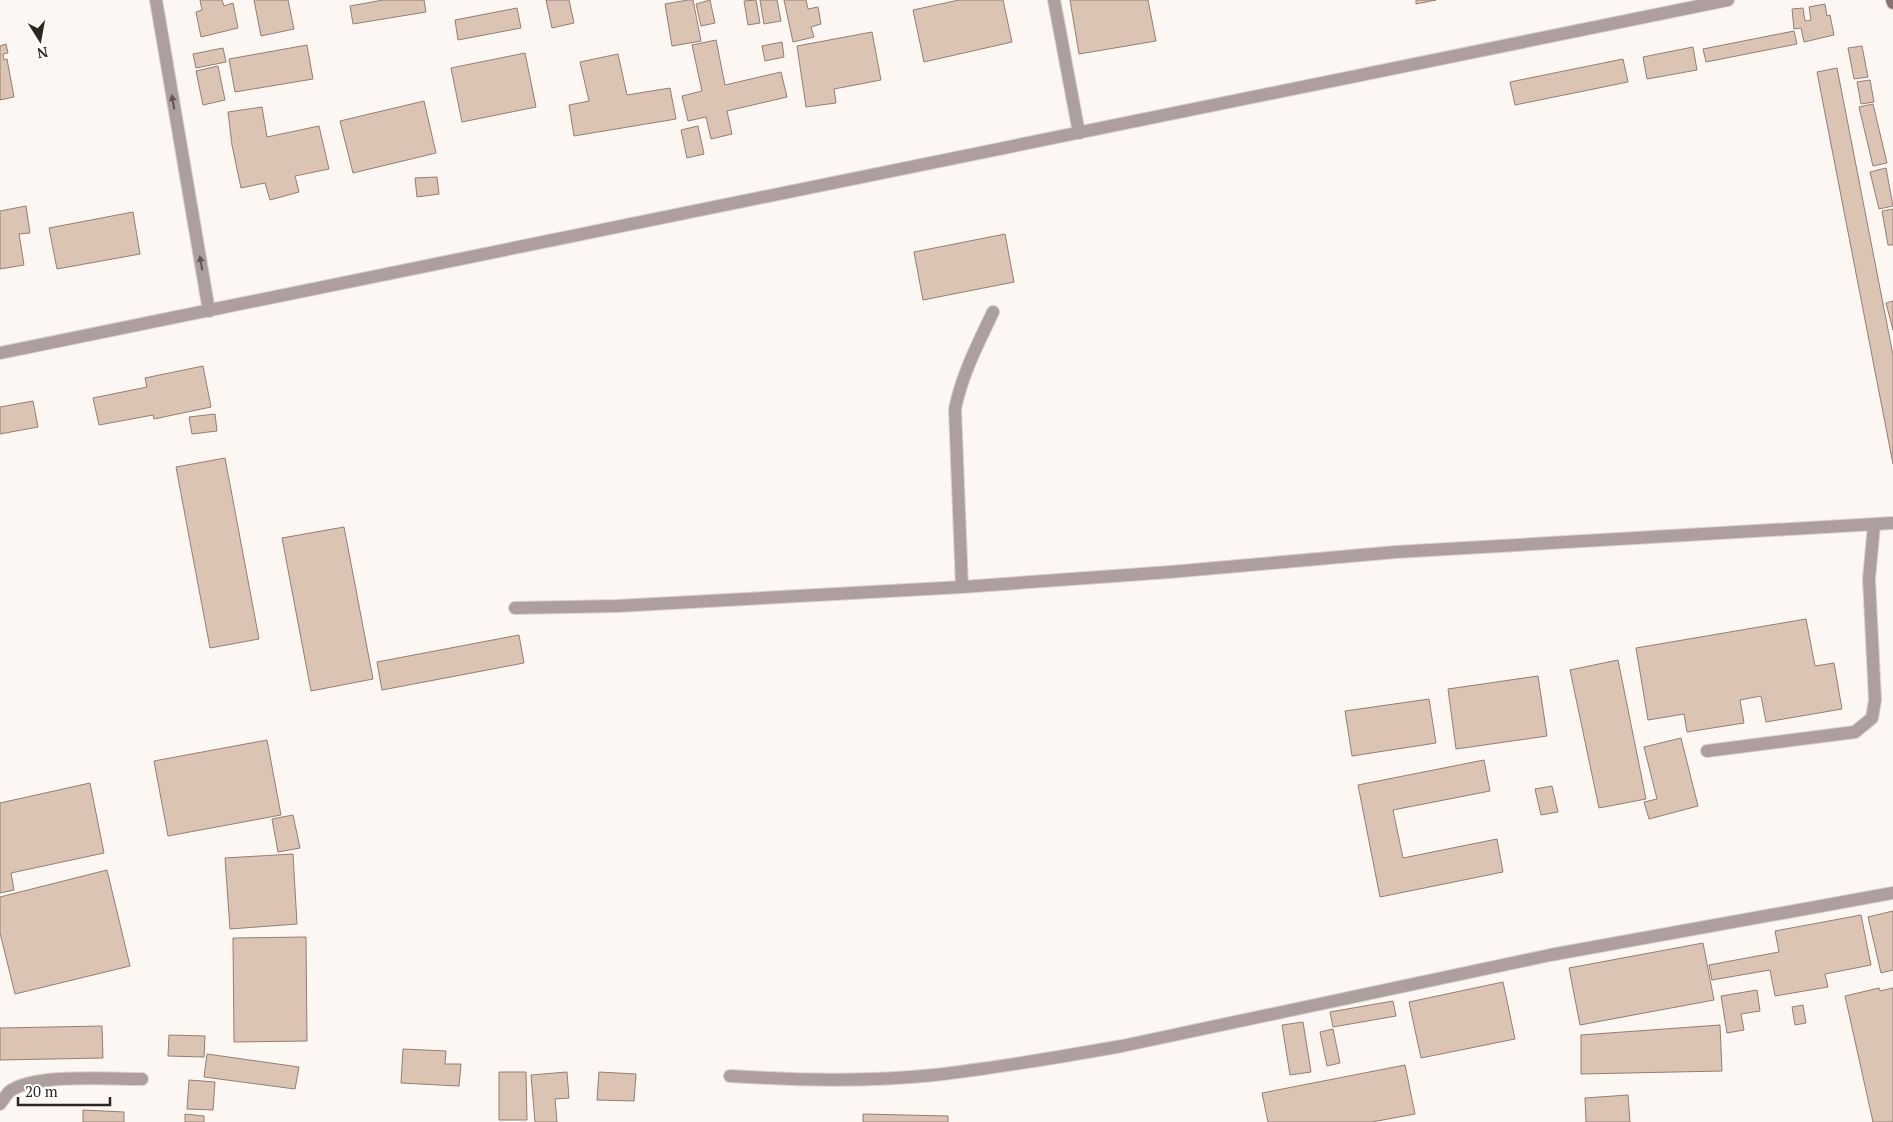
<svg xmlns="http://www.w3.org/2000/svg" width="1893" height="1122" viewBox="0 0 1893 1122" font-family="'PT Serif',serif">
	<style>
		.building { fill: #dcc4b5; stroke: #947e70 }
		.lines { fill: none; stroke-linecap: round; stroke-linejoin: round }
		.service-casing { stroke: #d7d1cd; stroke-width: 14 }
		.minor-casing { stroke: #d7d1cd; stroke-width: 14 }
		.secondary-casing { stroke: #d7d1cd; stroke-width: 14 }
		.service { stroke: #ac9f9c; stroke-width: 12 }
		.minor { stroke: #ac9f9c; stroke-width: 12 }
		.secondary { stroke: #877471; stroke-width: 12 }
		.oneway { fill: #615652 }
	</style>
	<rect width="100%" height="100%" fill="#fcf7f3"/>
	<g class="building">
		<polygon points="200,0 222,0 224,6 233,3 238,28 201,37 196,12 202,10"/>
		<polygon points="254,0 288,0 294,29 261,36"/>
		<polygon points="383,0 424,0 426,12 353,24 350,6"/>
		<polygon points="546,0 569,0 574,23 552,28"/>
		<polygon points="688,0 693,0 701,41 672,46 665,4"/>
		<polygon points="710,0 715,23 701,26 696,4"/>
		<polygon points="756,0 760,23 748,25 744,1"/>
		<polygon points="760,0 777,0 781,21 764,24"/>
		<polygon points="784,0 806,0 808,9 818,7 821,24 811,27 814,37 793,42"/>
		<polygon points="959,0 1003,0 1012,42 924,62 913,10"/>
		<polygon points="1070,0 1148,0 1156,41 1079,54"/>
		<polygon points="1416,0 1436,0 1416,4"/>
		<polygon points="1825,4 1827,16 1830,15 1834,35 1804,42 1801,28 1794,29 1792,9 1803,8 1805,21 1811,20 1809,7"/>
		<polygon points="517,8 521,28 458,40 455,20"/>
		<polygon points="1794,31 1797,44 1706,62 1703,49"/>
		<polygon points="872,32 881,80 834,89 836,103 806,107 797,46"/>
		<polygon points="716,40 725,85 781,72 787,97 727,111 732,134 711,139 706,117 688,121 682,96 702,91 692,45"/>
		<polygon points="782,42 784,57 765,61 762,46"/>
		<polygon points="6,44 8,53 3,54 4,60 7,59 14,97 0,100 0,46"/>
		<polygon points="307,45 313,79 235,92 229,59"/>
		<polygon points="1862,46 1868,77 1854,79 1848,48"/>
		<polygon points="1693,47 1697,70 1647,79 1643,57"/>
		<polygon points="223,48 226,62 196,68 193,54"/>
		<polygon points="525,53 536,107 462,122 451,68"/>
		<polygon points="618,54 627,95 670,88 676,119 574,136 569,105 589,101 580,62"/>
		<polygon points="1623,59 1628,82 1515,105 1510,82"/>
		<polygon points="218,66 225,100 203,105 196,71"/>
		<polygon points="1837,68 1893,355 1893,464 1817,72"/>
		<polygon points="1870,80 1874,102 1861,104 1857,82"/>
		<polygon points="424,101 436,153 353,173 340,121"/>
		<polygon points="1873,104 1887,163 1873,166 1859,107"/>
		<polygon points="262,107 267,137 319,126 329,169 295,176 299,192 270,200 265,183 241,188 232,145 228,112"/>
		<polygon points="698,126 704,154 687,158 681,130"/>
		<polygon points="1886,168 1893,206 1879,209 1870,172"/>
		<polygon points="437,177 439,194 417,197 415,178"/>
		<polygon points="26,206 30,233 19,234 24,265 0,269 0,211"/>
		<polygon points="1893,209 1893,245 1888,245 1882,211"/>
		<polygon points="133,212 140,254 57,269 49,228"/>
		<polygon points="1005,234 1014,282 923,300 914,252"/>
		<polygon points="1893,301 1893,330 1886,303"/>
		<polygon points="203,366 211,407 154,419 153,415 99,425 93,398 147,387 145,378"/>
		<polygon points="33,401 38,427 0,434 0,407"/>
		<polygon points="215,414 217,431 192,434 189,417"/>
		<polygon points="225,458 259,639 210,648 176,467"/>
		<polygon points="344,527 373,679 311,691 282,538"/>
		<polygon points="1806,619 1815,666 1834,663 1842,709 1766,722 1761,696 1740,700 1744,723 1687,732 1684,714 1648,720 1636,648"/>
		<polygon points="519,635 524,663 382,690 377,662"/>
		<polygon points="1618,660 1646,799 1599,808 1570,670"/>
		<polygon points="1538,676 1547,736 1456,749 1448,689"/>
		<polygon points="1429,699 1436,743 1352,756 1345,711"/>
		<polygon points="1681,738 1698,806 1649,819 1644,802 1657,799 1644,747"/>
		<polygon points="267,740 281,815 168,836 154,761"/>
		<polygon points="1484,760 1490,791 1393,810 1403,858 1497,839 1503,872 1380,897 1358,785"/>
		<polygon points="90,783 104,853 11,873 14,890 0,893 0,803"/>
		<polygon points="1552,786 1558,812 1541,815 1535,789"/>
		<polygon points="293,815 300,848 278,852 272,819"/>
		<polygon points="293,854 297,924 230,929 225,858"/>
		<polygon points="107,870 130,966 15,994 0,933 0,897"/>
		<polygon points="1893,911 1893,970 1881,973 1868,917"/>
		<polygon points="1861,915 1871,965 1825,974 1828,987 1775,996 1770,970 1712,980 1709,965 1779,952 1775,931"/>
		<polygon points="306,937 307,1041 234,1042 233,938"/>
		<polygon points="1703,943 1714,1000 1580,1025 1569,968"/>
		<polygon points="1503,982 1515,1039 1421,1058 1409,1002"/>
		<polygon points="1879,988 1880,991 1893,988 1893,1122 1873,1122 1845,996"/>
		<polygon points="1757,990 1760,1011 1741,1014 1744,1030 1727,1033 1721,996"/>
		<polygon points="1393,1001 1396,1016 1333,1027 1330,1012"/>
		<polygon points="1803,1005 1806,1023 1795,1025 1792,1007"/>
		<polygon points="1303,1022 1311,1072 1290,1075 1282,1025"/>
		<polygon points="1720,1025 1722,1071 1581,1074 1581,1035"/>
		<polygon points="102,1026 103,1058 0,1060 0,1028"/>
		<polygon points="1333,1029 1340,1063 1327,1066 1320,1032"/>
		<polygon points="169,1035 205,1036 204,1057 168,1056"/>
		<polygon points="403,1049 446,1051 445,1064 461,1064 459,1086 401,1083"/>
		<polygon points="207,1054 299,1067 295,1089 204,1077"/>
		<polygon points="1405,1065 1415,1114 1372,1122 1268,1122 1262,1093"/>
		<polygon points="499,1072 526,1072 527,1120 499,1120"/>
		<polygon points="567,1072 569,1098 555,1099 557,1122 535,1122 531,1075"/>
		<polygon points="599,1072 636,1074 634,1101 597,1100"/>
		<polygon points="189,1080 215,1082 213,1110 187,1109"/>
		<polygon points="1628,1095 1630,1122 1586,1122 1585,1098"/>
		<polygon points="83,1110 124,1112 124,1122 83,1122"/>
		<polygon points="185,1114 204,1116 204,1122 185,1122"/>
		<polygon points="863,1114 948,1116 948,1122 863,1122"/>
	</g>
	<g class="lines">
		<g class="service-casing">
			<path id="service" d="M0,1104C3,1100 6,1095 9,1092C31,1073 112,1079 142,1079"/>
		</g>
		<g class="minor-casing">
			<g id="minor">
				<polyline points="156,0 209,311"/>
				<polyline points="1054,0 1079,133"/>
				<polyline points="0,353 1728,0"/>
				<path d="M962,587L955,409C962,374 978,344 993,312"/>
				<polyline points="515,608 617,606 962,587 1170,572 1396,552 1893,523"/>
				<polyline points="1707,751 1855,732 1872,718 1875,700 1869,579 1874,525"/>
				<path d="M730,1076C798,1080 866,1082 934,1075C997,1068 1060,1057 1122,1046L1550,955L1893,893"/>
			</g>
		</g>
		<g class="secondary-casing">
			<polyline id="secondary" points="1892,0 1893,3"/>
		</g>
		<use href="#service" class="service"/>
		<use href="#minor" class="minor"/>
		<use href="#secondary" class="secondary"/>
	</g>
	<defs><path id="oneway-solid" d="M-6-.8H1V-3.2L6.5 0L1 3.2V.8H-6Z" transform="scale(1.25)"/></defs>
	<g class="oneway">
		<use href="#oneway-solid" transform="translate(173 102) rotate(-100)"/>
		<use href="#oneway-solid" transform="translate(201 263) rotate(-100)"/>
	</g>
	<g transform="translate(40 40) rotate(169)" stroke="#ffffff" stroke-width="4" paint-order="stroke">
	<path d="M0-4L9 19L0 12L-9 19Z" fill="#2f2620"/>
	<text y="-8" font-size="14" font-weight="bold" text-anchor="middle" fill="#2f2620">N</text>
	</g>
	<path d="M18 1097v8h92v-8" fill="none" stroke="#2f2620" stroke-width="2.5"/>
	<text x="25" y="1097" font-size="15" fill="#2f2620" stroke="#ffffff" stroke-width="4" paint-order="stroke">20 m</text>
</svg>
